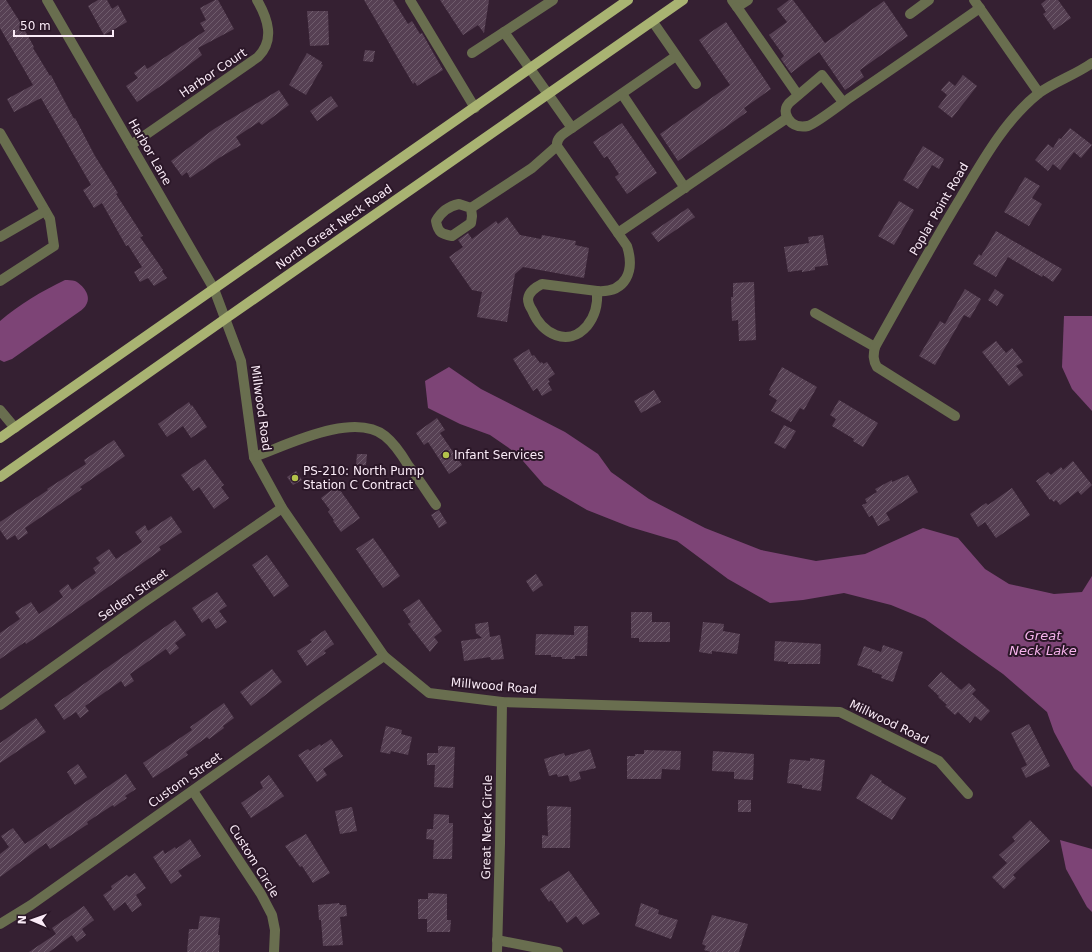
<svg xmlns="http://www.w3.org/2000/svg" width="1092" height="952" viewBox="0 0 1092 952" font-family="'DejaVu Sans',sans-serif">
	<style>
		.water { fill: #7d4476 }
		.building { fill: url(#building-hatch) }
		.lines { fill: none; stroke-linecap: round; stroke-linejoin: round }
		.minor { stroke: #696e4f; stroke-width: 10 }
		.major { stroke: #a9b372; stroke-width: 10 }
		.poi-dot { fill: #b3c24b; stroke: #2b1728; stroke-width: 1.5 }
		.labels { text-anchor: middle; stroke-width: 4; stroke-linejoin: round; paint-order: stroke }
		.street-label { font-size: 12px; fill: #faebf7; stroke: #2b1728 }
		.poi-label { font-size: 12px; fill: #faebf7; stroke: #2b1728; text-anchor: start }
		.water-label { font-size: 13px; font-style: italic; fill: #f7b4ed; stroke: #2b1728 }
	</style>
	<defs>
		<pattern id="building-hatch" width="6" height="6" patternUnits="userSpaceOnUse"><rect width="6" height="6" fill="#564053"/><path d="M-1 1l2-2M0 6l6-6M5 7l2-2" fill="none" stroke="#6f5c6c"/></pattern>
	</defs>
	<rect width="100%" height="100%" fill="#352032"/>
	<g class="water">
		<path d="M65,280C68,280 72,280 75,281C83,285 92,296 86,305C84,309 79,312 76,314L12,359L4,362L0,360V321C20,304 42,291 65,280Z"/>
		<polygon points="1064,316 1092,316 1092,411 1072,389 1062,367"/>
		<polygon points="449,367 481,389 565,432 598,454 611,472 649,499 705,528 761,550 816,561 865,554 923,528 958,538 985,569 1009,584 1054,594 1082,592 1092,576 1092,787 1074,769 1054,732 1047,712 1003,674 925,619 891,605 844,593 803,600 770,603 728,579 677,541 630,527 587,510 544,485 516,453 490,435 460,424 428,408 425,381"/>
		<polygon points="1060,840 1092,849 1092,912 1087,907 1066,869"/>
	</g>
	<g class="building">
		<polygon points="0,0 6,0 20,22 34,47 33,48 50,76 51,75 54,81 74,119 75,118 95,156 118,193 116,194 143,236 140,237 163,270 162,271 167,278 154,286 148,278 140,282 134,272 142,267 128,245 126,246 102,203 94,208 83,190 91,185 41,98 14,112 7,99 33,85 0,28"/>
		<polygon points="98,0 107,0 112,9 118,5 127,22 104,35 88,6"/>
		<polygon points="215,0 218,0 234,29 198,48 202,55 165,83 137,102 126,86 138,78 134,73 145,65 147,69 205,31 200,23 206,20 200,8"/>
		<polygon points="364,0 393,0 408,24 412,21 420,34 422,33 443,70 417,86 415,82 413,84"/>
		<polygon points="440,0 489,0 484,33 478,25 463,35"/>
		<polygon points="789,0 793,0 825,43 884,1 908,36 860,70 864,77 845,90 819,52 791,73 781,59 784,56 769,35 787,22 777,9"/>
		<polygon points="1046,0 1058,0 1071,18 1054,30 1043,14 1046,12 1041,4"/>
		<polygon points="307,11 328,11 329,45 310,46"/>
		<polygon points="726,22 771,89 744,108 747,112 678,161 660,134 730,85 699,40"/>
		<polygon points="365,50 375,51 373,62 363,61"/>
		<polygon points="307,53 322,62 321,64 323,65 306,95 289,85"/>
		<polygon points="963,75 977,86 952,118 938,107 947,95 941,90 949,81 955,86"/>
		<polygon points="279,90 289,105 262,125 259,122 236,137 241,145 219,158 190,178 187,172 182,176 171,161 214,129"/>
		<polygon points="331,96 338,106 317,121 310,111"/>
		<polygon points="622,123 657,173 627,194 615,177 619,174 607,156 604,158 593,142"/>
		<polygon points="1070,128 1092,145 1081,158 1074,152 1060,170 1053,164 1048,171 1035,160 1048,144 1053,148 1059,138 1061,139"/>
		<polygon points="923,146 944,159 939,169 932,165 918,189 903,180"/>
		<polygon points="1025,177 1040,186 1032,198 1042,204 1029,226 1004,212"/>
		<polygon points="899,201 914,210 894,245 878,236"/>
		<polygon points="688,208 695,217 658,242 651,233"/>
		<polygon points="507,217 520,235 541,239 542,235 576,241 575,245 589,248 584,278 523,267 515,274 507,322 477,317 482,292 472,290 449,257 463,247 458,240 468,233 472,239 496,221 498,224"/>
		<polygon points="996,231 1062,269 1053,282 1043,275 1042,277 1008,257 996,277 973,264 979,254 981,256"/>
		<polygon points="823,235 828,265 815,267 815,270 802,272 802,270 788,272 784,247 809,243 808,237"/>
		<polygon points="754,282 756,340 739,341 738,320 732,321 731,297 733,297 733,283"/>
		<polygon points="965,289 981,299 970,318 964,315 935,365 919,356 940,321 945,324"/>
		<polygon points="995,289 1004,295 997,306 988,300"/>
		<polygon points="996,341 1006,353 1012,348 1023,362 1016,366 1023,375 1009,386 982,352"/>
		<polygon points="529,349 532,356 534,355 540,363 542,362 543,364 547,362 555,374 548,379 550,382 548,383 552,390 542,396 537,388 533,391 513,359"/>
		<polygon points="782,367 817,387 804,410 800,408 791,422 771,411 777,400 769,395 771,391 769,390"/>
		<polygon points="654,390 661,402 641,413 634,401"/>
		<polygon points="839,400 878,423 863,447 853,441 854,439 832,426 836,419 830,415"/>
		<polygon points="189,402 191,406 192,405 207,427 191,438 183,426 167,437 158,424"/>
		<polygon points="437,418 445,430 440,433 462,465 449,474 428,442 424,445 416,433"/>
		<polygon points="784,425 796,431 785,449 774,443"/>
		<polygon points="114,440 125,456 80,487 82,489 25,528 28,533 18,540 15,535 7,540 0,530 0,522 48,490 47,489 86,464 84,460"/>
		<polygon points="357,454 367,454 366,465 356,465"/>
		<polygon points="205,459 224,485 221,487 229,498 214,509 199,487 193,491 181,475"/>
		<polygon points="1073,461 1092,485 1081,495 1078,491 1060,505 1056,500 1054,502 1051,499 1050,500 1036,481 1048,472 1051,475 1061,467 1063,470"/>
		<polygon points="296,471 302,480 293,485 287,477"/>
		<polygon points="908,475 918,492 886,513 890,520 878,526 872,515 869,517 862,505 867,503 865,499 877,492 875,489 892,480 892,482"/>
		<polygon points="337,486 360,518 341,532 333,521 334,520 328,512 330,510 321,498"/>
		<polygon points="1012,488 1030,515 996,538 985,522 978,527 970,514 986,503 988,505"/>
		<polygon points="439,510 447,523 439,528 431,515"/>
		<polygon points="171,516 182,532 159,547 161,550 54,625 26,644 25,642 0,659 0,633 20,619 15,612 31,602 39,614 63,597 59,591 68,584 72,590 96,573 93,568 100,563 96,558 109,549 116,559 142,542 135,532 145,525 148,531"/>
		<polygon points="373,538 400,576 383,588 356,549"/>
		<polygon points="267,555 289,586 274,597 252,565"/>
		<polygon points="536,574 543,585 533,592 526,581"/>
		<polygon points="217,592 227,606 219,611 227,622 216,629 209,618 202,623 192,608"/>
		<polygon points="419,599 442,631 434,637 438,642 430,652 408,624 411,622 403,610"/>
		<polygon points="631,612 652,612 652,622 670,622 670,642 639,642 639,638 631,638"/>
		<polygon points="175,620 186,635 175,643 179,648 170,655 166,649 130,674 134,681 125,687 121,681 85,706 89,711 80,718 76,712 64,720 54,705"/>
		<polygon points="488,622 490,637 500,635 504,659 491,660 490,657 464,661 461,641 482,638 476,633 475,624"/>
		<polygon points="703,622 724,624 723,631 740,634 737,654 712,651 712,654 699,652"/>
		<polygon points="574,626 588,626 587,656 575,656 575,659 562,659 562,657 551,657 551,655 535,655 536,634 574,635"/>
		<polygon points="325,630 334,644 324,651 326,653 307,666 297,651 312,642 310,640"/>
		<polygon points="775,641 821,644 820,664 788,664 788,662 774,661"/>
		<polygon points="883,645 903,652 893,682 881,678 882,675 872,672 872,670 857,665 864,646 881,652"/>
		<polygon points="272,669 282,682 251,706 240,692"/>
		<polygon points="941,672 961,690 969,683 976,690 972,694 990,711 981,721 975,716 970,723 958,712 955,715 945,706 947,705 938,697 939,696 928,686"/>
		<polygon points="224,703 234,718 223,726 224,728 209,739 207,737 186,752 188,755 153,778 143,763 192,730 190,727"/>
		<polygon points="36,718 46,732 0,763 0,743"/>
		<polygon points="1029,724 1050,766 1026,778 1021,768 1027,765 1011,733"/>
		<polygon points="386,726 402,730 401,734 412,737 408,755 391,751 390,754 380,752"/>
		<polygon points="331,739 343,756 323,769 327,775 317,782 298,755 308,749 310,751 320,744 321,746"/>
		<polygon points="438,746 455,747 453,788 434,787 435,765 427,765 427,753 438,753"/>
		<polygon points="590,749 596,768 579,772 581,779 570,782 568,775 558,777 557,774 549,776 544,759 564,753 565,756"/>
		<polygon points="644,750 681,751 680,770 662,769 661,779 627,779 627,756 635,756 635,754 644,754"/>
		<polygon points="713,751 754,754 753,780 734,779 734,772 712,771"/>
		<polygon points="810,758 825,760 821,791 802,788 802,785 787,783 790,759 810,761"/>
		<polygon points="78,764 87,777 75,785 67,772"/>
		<polygon points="126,774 136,789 125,796 127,798 114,807 113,805 87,822 88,824 50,849 46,843 0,877 0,854 9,847 1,836 13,828 25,844"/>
		<polygon points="871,774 882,781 881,782 906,798 892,820 856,798"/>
		<polygon points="269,775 284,796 251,818 241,803 263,788 260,782"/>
		<rect x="738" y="800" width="13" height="12"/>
		<polygon points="547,806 571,807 570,848 542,848 542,835 548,836"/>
		<polygon points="352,807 357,831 340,834 335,811"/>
		<polygon points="434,814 449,815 449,823 453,823 452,859 433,859 434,840 426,839 427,829 433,829"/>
		<polygon points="1030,820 1050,841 1013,875 1016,878 1004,889 992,877 1007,863 999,855 1015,841 1012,837"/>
		<polygon points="306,834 330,873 313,883 302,866 300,867 285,846"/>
		<polygon points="190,839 201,856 178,871 182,876 171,884 153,857 163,850 165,854 175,847 176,849"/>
		<polygon points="569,871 600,914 583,925 576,916 567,923 551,900 549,902 540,889"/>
		<polygon points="135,873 146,888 136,895 142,905 132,912 125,902 114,911 103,895 112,889 111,886 127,875 129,877"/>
		<polygon points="428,893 447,894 447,920 451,920 450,932 427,932 427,919 418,919 418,899 428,899"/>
		<polygon points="339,903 340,905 346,905 347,916 340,917 343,945 323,946 321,920 319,920 318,905"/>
		<polygon points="641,903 659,910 658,914 678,920 671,939 635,926"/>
		<polygon points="84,906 94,920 82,929 86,935 77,942 72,935 49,952 29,952 56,934 52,928"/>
		<polygon points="712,915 748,924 739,952 711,952 704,950 706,946 702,944"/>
		<polygon points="200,916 220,918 218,935 220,935 219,952 187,952 189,929 198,929"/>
	</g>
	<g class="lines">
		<g class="minor">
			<polyline points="47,0 214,289 241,361 254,457 282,508 384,656 429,693 502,702 840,712 939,761 968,794"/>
			<polyline points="410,0 475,108"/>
			<polyline points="732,0 737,7 748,0"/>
			<polyline points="974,0 1039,93"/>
			<polyline points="737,7 798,95"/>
			<polyline points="910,14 929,0"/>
			<polyline points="653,22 696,84"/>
			<polyline points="504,32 572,128"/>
			<polyline points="472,53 553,0"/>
			<polyline points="622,94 685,188"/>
			<path d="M843,102L822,75L789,103C786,107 785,109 786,114C789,124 798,128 808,126C817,123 841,104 851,97C894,68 937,38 980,8"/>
			<polyline points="0,133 50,219 54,246 0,281"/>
			<path d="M131,145L258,57C275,40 268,19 257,0"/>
			<path d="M459,204L471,208L472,216L471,223L452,236C442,234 438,233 436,221C441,212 449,206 459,204Z"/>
			<polyline points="471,208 532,168 557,146"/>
			<polyline points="618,233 787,118"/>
			<polyline points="0,237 45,211"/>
			<path d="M542,284L597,291C598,304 596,315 587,326C568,348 542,334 532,310C530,307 528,303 528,299C529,291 536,287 542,284Z"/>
			<path d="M597,291C626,293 635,271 627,246L557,146C556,137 565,133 572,128L676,56"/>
			<polyline points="815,313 875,347"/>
			<polyline points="0,410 15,428"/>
			<path d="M955,416L877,367C873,360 873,355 875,347C903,297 931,246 961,197C983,160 1005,120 1039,93C1056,81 1075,75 1092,63"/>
			<path d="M254,457C287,445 354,411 385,436C395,444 402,455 408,465C418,478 427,492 436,505"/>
			<polyline points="0,705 143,603 282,508"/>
			<polyline points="193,791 261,894 272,915 275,930 274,952"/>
			<polyline points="0,924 31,905 319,701 384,656"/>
			<polyline points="497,940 558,952"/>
			<polyline points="497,952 500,843 502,702"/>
		</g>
		<g class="major">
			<polyline points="0,438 628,0"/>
			<polyline points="0,477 225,319 683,0"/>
		</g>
	</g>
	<g class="poi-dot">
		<circle cx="446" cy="455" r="4"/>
		<circle cx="295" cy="478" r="4"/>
	</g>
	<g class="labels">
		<g class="street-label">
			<text transform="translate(213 73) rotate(-34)" y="4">Harbor Court</text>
			<text transform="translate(150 152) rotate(60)" y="4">Harbor Lane</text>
			<text transform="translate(939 209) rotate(-60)" y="4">Poplar Point Road</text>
			<text transform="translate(334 227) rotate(-35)" y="4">North Great Neck Road</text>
			<text transform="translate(261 408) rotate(82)" y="4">Millwood Road</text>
			<text transform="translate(133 595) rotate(-35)" y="4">Selden Street</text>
			<text transform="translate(494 686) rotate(5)" y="4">Millwood Road</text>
			<text transform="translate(889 722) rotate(26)" y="4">Millwood Road</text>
			<text transform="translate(185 780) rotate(-35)" y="4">Custom Street</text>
			<text transform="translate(487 827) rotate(-89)" y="4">Great Neck Circle</text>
			<text transform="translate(254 861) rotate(58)" y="4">Custom Circle</text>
		</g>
		<g class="poi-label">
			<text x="454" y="459">Infant Services</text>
			<text x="303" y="475">PS-210: North Pump<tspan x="303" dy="14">Station C Contract</tspan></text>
		</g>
		<g class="water-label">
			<text x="1043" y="640">Great<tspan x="1043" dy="15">Neck Lake</tspan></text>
		</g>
	</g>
	<g transform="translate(32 920) rotate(272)" stroke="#2b1728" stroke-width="3" paint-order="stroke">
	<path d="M0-3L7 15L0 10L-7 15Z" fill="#faebf7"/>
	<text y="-6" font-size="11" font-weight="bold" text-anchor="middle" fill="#faebf7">N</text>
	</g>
	<path d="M14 30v6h99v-6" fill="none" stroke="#faebf7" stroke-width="2"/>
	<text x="20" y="30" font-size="12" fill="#faebf7" stroke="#2b1728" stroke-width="3" paint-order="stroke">50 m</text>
</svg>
